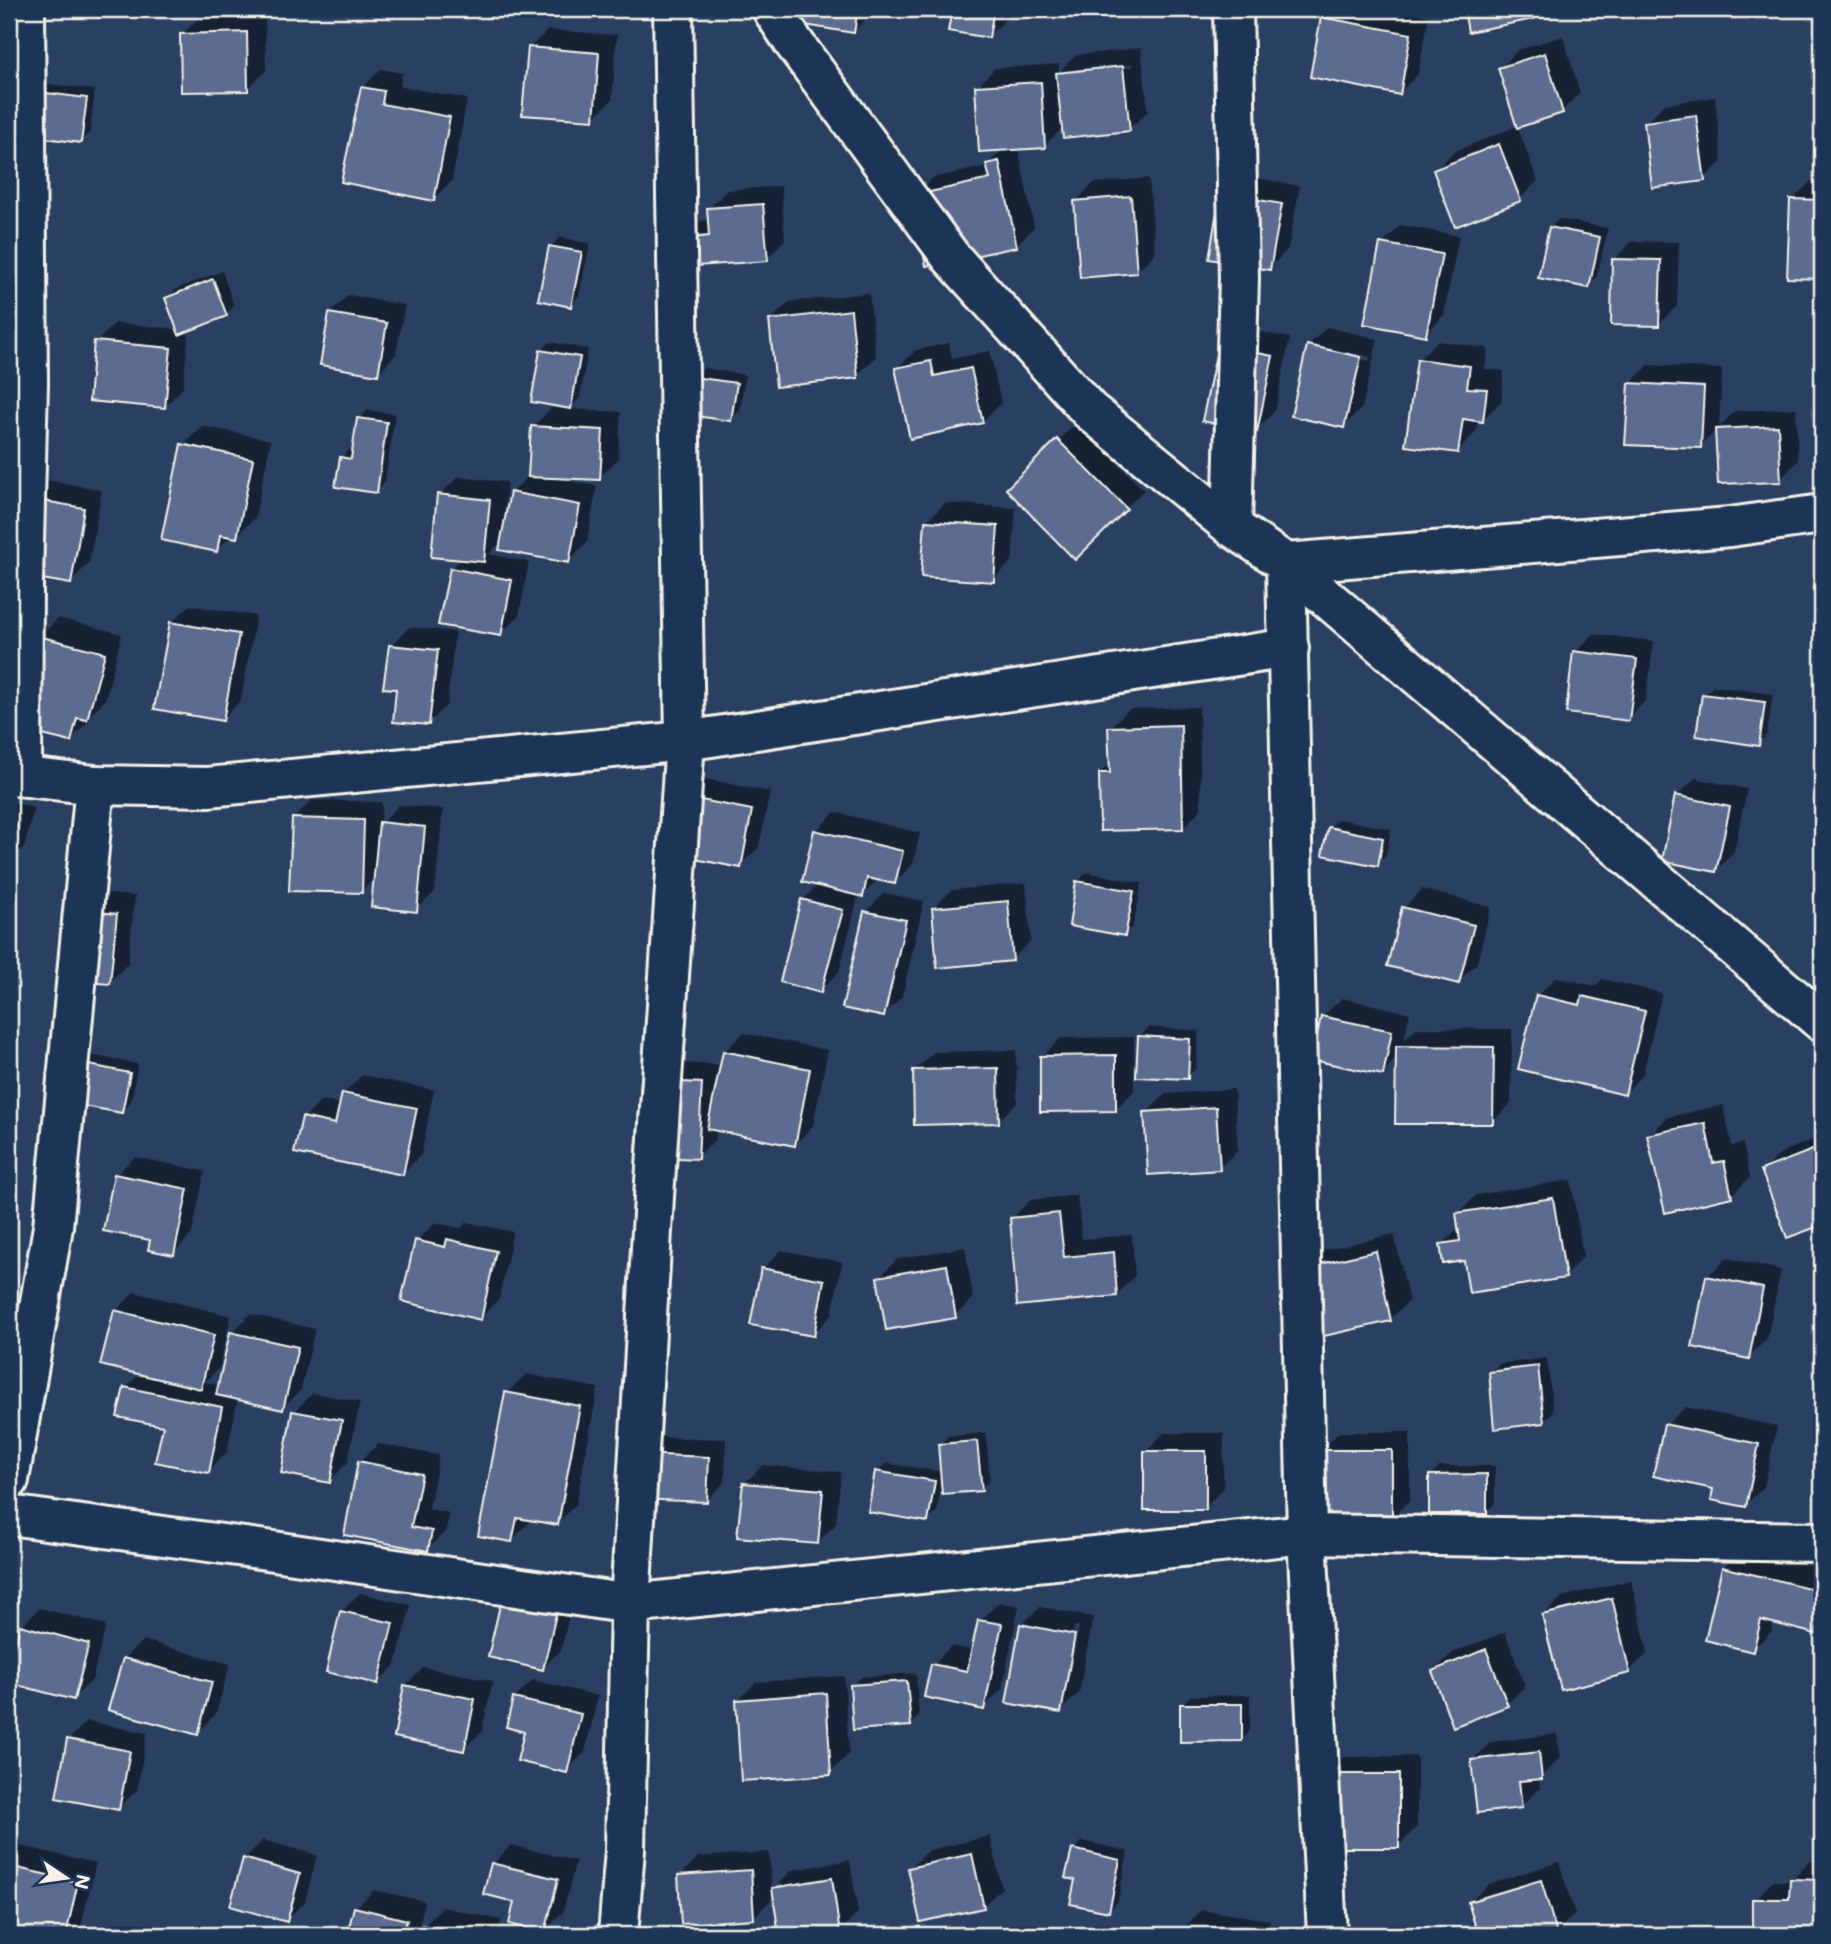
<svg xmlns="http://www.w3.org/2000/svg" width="1831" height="1944" viewBox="0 0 1831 1944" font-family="Mali,sans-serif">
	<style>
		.shadow { fill: #0007; fill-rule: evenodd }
		.building { fill: #5c6c90; stroke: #f4f1e8; stroke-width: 2 }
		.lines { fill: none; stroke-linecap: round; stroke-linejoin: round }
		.minor-casing { stroke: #f4f1e8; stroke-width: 44 }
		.minor { stroke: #1d3557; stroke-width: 38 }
	</style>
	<rect width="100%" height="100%" fill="#2a4062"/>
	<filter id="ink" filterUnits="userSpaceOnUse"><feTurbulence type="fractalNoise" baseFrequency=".0143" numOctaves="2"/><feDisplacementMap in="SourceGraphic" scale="14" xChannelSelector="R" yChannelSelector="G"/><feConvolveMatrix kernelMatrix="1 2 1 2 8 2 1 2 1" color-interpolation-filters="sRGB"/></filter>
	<g filter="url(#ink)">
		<g class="shadow">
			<polygon points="784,9 872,9 872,13 853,32"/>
			<polygon points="954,9 1017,9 1015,11 1008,10 1007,18 988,37 950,29"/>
			<polygon points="1331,9 1392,9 1429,16 1418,74 1399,93 1323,17"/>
			<polygon points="1466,9 1542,9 1533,18 1469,30"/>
			<polygon points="265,14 266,71 247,89 182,35 200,16"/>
			<polygon points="548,30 617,35 612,100 593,118 529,48"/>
			<polygon points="1563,36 1580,93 1562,111 1500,69 1518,50"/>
			<path d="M1141,48L1148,111L1129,129L1064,126L1044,146L1018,147L1034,227L1016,246L913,197L932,178L989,166L988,164L1004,148L977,87L995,68L1059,64V72L1076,55ZM1132,64V67L1076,73V69Z"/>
			<polygon points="381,69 402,73 400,86 467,99 452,181 433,199 363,87"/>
			<polygon points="33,82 95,90 90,132 81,141"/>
			<polygon points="1715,97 1722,161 1704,179 1646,123 1664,104"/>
			<polygon points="1517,126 1538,181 1520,199 1435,171 1453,152"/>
			<polygon points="1241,175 1300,186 1288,249 1270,268"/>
			<polygon points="1149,178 1155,253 1136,272 1076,201 1094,183"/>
			<polygon points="1811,181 1822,182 1822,277 1789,276 1792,200"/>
			<polygon points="781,186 785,240 767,259 682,239 700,221 710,220 709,208 727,190"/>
			<polygon points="1559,219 1608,228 1597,277 1588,286 1550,228"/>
			<polygon points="1401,225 1459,236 1444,315 1426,334 1382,244"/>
			<polygon points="560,237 590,244 579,296 570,305 551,246"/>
			<polygon points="1632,241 1679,242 1677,306 1658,325 1614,260"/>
			<polygon points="222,271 234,306 226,314 189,329 183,388 165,406 96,342 115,323 179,329 167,298 176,289"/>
			<polygon points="869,293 876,357 857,376 770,320 789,302"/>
			<polygon points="349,295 405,305 396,354 378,373 330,313"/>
			<polygon points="1238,327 1290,338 1275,411 1256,430"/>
			<path d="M1327,327L1378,339L1362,408L1344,426L1308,345ZM1319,346L1370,357L1369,361L1319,349Z"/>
			<polygon points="1437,341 1488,348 1485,369 1504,371 1501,402 1482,420 1478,420 1476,432 1458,451 1418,360"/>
			<polygon points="550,342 588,349 580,398 569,409 621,412 618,459 599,478 553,476 553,478 597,486 587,542 568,561 502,541 489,554 529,562 519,616 500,634 451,569 462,558 439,495 458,477 507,482 504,516 507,516 511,493 530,474 533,427 551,408 565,409 541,351"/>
			<polygon points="949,343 952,359 990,351 1001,403 982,422 897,368 916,350"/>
			<polygon points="1649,365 1722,369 1719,427 1735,411 1796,408 1798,461 1780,480 1717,430 1700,446 1630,383"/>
			<polygon points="704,368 745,375 740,410 731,419 695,377"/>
			<polygon points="368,410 395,414 385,482 376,491 341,458 350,449 354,449 359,419"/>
			<polygon points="1077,422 1144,490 1075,557 1008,489"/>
			<polygon points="202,426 271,440 255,518 236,536 231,536 216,550 183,445"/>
			<polygon points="42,479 102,490 89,563 71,582 21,573"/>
			<polygon points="945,503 1016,508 1012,561 993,580 926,522"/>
			<polygon points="190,605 256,616 241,700 223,719 171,623"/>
			<polygon points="58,618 122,634 105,700 91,714 89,721 70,740 39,637"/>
			<polygon points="409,627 455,632 447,705 428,723 398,687 390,646"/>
			<polygon points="1594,634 1654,641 1646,700 1628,719 1575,652"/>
			<polygon points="1713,686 1773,694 1767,735 1758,744 1704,695"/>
			<polygon points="1199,707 1201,809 1183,828 1100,773 1111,763 1110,728 1129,709"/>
			<polygon points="1695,778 1747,789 1734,852 1716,870 1677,796"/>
			<polygon points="706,779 770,792 759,847 740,866 688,798"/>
			<polygon points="312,800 382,802 381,823 399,805 443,809 435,892 416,910 375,877 361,892 293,819"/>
			<polygon points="9,801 34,808 25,846 9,862"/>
			<polygon points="835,812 920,833 913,864 895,882 879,879 863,895 859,894 839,972 820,991 803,900 818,884 816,831"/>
			<polygon points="1338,819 1391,829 1386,855 1377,864 1329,828"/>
			<polygon points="1087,872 1142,883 1133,926 1124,935 1078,881"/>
			<polygon points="1026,883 1031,941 1012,959 933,908 952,890"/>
			<polygon points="1422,889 1491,907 1477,963 1458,982 1404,908"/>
			<polygon points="86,892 135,896 128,963 110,982"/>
			<polygon points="884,893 924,901 902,997 883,1015 866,912"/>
			<polygon points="1556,977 1595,986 1602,979 1662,993 1643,1074 1625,1093 1537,996"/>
			<polygon points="1342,998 1410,1013 1404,1040 1416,1028 1512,1029 1511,1104 1492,1122 1397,1058 1382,1073 1314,1058 1323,1016"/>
			<polygon points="1149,1027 1199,1031 1196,1068 1187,1077 1140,1036"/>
			<polygon points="743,1033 828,1050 813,1126 795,1144 716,1129 716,1139 697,1157 661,1062 722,1065 724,1052"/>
			<polygon points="1134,1037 1134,1091 1115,1110 1042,1057 1061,1038"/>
			<polygon points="1016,1050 1017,1103 998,1121 915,1070 934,1052"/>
			<polygon points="80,1053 138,1064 131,1102 122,1111 64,1101"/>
			<polygon points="362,1075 434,1090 421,1155 403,1173 304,1118 322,1100 341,1104 343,1094"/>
			<polygon points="1234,1089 1238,1150 1219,1168 1146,1113 1165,1094"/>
			<polygon points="1723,1105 1732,1146 1743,1143 1750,1177 1731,1196 1649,1136 1668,1117"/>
			<polygon points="1822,1136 1822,1223 1788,1236 1763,1171 1782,1152"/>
			<polygon points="134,1157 205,1171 192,1234 174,1253 152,1238 116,1175"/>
			<polygon points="1571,1180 1583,1257 1565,1276 1465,1259 1442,1245 1460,1227 1458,1214 1476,1195"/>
			<polygon points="1077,1195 1082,1239 1132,1235 1135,1276 1116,1295 1019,1304 1012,1218 1030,1200"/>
			<polygon points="467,1222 513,1232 499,1299 480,1318 417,1241 435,1223 461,1228"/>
			<polygon points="1394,1234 1409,1301 1390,1319 1302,1255"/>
			<polygon points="965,1247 973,1298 955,1316 879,1278 897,1259"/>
			<polygon points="781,1250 842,1262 832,1315 813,1334 763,1269"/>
			<polygon points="1727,1258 1781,1270 1767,1339 1748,1357 1694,1346 1708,1276"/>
			<polygon points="134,1292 231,1316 219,1368 205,1382 220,1385 232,1333 250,1314 315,1329 301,1390 282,1409 238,1398 227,1452 208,1471 165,1424 125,1388 141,1373 116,1311"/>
			<polygon points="1547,1358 1553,1412 1544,1421 1490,1373 1499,1364"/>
			<polygon points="526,1374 598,1388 576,1505 557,1523 531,1518 530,1521 512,1540 507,1393"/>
			<polygon points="313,1393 360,1402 348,1462 330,1481 294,1412"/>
			<polygon points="1685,1407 1777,1426 1764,1487 1745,1505 1715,1487 1666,1425"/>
			<polygon points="1339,1432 1410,1432 1410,1500 1391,1518 1321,1451"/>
			<polygon points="986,1433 990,1480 981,1489 942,1481 937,1512 928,1520 877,1472 886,1463 942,1472 939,1445 948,1436"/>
			<polygon points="1164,1433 1224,1433 1223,1489 1205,1508 1146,1451"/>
			<polygon points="658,1437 726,1439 725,1482 706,1501 637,1498"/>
			<polygon points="378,1444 439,1455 429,1509 449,1513 446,1531 427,1549 359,1462"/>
			<polygon points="763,1465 841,1472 836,1524 818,1542 744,1484"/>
			<polygon points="1440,1466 1495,1466 1495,1503 1486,1512 1431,1475"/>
			<polygon points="1743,1549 1822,1569 1822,1625 1815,1632 1774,1621 1771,1632 1752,1650 1724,1567"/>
			<polygon points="1631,1580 1648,1653 1629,1671 1543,1616 1562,1597"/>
			<polygon points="521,1583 574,1595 561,1650 543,1668"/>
			<polygon points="360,1593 411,1605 396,1664 378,1683 341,1612"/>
			<polygon points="999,1602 1019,1606 1002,1689 983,1708 933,1665 951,1646 974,1651 980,1621"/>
			<path d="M1040,1607L1093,1617L1079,1693L1060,1711L1021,1625ZM1075,1626H1079L1066,1692H1063Z"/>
			<polygon points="40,1608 106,1625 92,1680 74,1698 9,1681 9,1673 21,1626"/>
			<polygon points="1505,1632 1525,1686 1507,1704 1434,1671 1452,1653"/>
			<polygon points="143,1640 230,1664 216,1714 197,1733 124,1658"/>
			<polygon points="424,1667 493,1681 482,1731 463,1750 406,1685"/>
			<polygon points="916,1673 919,1716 910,1725 852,1686 861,1677"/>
			<polygon points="844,1676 849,1754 830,1773 738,1700 756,1682"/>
			<polygon points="533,1680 598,1696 585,1752 566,1771 526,1730 514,1699"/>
			<polygon points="1250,1695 1250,1731 1241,1740 1182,1705 1190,1696"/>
			<polygon points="87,1721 147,1733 137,1790 118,1808 68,1740"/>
			<polygon points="1557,1734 1560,1758 1541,1777 1539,1777 1540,1788 1521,1806 1473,1760 1491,1742"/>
			<polygon points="1417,1756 1417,1827 1399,1846 1325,1775 1343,1757"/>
			<polygon points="990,1836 1002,1888 983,1906 910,1868 929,1850"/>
			<polygon points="263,1840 317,1855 305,1902 286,1920 244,1859"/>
			<polygon points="1082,1841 1128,1851 1118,1901 1109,1910 1077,1879 1074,1850"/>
			<polygon points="511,1845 576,1861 563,1912 545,1931 516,1901 493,1864"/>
			<polygon points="21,1846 96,1863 79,1935 9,1935 9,1858"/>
			<polygon points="769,1852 772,1890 792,1870 850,1860 858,1913 839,1932 817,1935 781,1935 775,1896 754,1917 680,1876 698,1857"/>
			<polygon points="1810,1861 1822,1861 1822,1935 1753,1935 1754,1900 1773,1881 1791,1881"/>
			<polygon points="1559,1862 1575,1914 1556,1932 1546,1935 1480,1935 1470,1902 1489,1884"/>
			<polygon points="374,1890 425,1901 417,1935 349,1935 355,1908"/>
			<polygon points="442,1907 501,1920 498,1935 422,1935 424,1926"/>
			<polygon points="1201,1910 1270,1920 1267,1935 1182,1935 1183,1929"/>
			<polygon points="135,1924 195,1935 123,1935"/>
			<polygon points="1425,1926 1427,1935 1383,1935"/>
		</g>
		<g class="building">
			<polygon points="783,9 858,9 854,33 780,21"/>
			<polygon points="952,9 1016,9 1015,13 994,9 989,38 948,31"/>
			<polygon points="1464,9 1532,9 1534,19 1468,32"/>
			<polygon points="1321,17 1411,34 1400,95 1310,77"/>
			<polygon points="247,32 248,91 181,92 180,34"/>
			<polygon points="528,47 599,53 594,120 522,115"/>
			<polygon points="1545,53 1563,113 1517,128 1498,68"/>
			<polygon points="1123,66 1130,131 1063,138 1056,73"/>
			<polygon points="1041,82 1045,148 979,152 975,86"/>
			<polygon points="361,87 384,91 382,104 450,117 434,201 341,182"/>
			<polygon points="22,90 87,98 81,143 17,134"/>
			<polygon points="1696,115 1705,181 1652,188 1644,122"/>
			<polygon points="1499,144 1521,201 1455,227 1433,170"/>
			<polygon points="999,161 1017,247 926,266 911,196 990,179 986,164"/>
			<polygon points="1220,193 1282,204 1270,270 1209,259"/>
			<polygon points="1131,196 1137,273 1080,278 1074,201"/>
			<polygon points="1790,199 1822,200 1822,279 1787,278"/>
			<polygon points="763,204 768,261 681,267 680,239 709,236 707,208"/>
			<polygon points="1549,227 1600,237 1589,288 1538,278"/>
			<polygon points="1380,243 1442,254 1426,336 1364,324"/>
			<polygon points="549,246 582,252 571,307 538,300"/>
			<polygon points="1612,259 1661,260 1659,326 1611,325"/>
			<polygon points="213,279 227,316 179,335 165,298"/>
			<polygon points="851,310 858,378 776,387 769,320"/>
			<polygon points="329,313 387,323 378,375 320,365"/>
			<polygon points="94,341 171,348 165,408 89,401"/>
			<polygon points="1218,345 1273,356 1257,432 1202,421"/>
			<polygon points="1307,345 1361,357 1344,428 1291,416"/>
			<polygon points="540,350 580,357 571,409 531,402"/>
			<polygon points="1417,359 1470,366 1467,388 1487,389 1483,422 1463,419 1458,453 1405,446"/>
			<polygon points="931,361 934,376 971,368 983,423 910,439 895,368"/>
			<polygon points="693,377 737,383 731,421 688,415"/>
			<polygon points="1629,383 1704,387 1701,448 1625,445"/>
			<polygon points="357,418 387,422 377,493 335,487 340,457 351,459"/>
			<polygon points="531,426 603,430 600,480 528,477"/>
			<polygon points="1778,426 1781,482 1718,484 1715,429"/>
			<polygon points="1057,439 1127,509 1075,560 1006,489"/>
			<polygon points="181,444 253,459 237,538 220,535 217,552 161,540"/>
			<polygon points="510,492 580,505 569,563 499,550"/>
			<polygon points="437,494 490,500 484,562 431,557"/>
			<polygon points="22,497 84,508 71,584 19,575"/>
			<polygon points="925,521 998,526 994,582 921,577"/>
			<polygon points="450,568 512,580 501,636 438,625"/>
			<polygon points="170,622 239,634 223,721 154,709"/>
			<polygon points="38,636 105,653 87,720 77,718 71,742 34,733"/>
			<polygon points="389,645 438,650 429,725 393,722 396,689 383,688"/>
			<polygon points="1573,651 1637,659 1629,721 1566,713"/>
			<polygon points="1702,694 1765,702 1759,746 1696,736"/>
			<polygon points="1181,725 1183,829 1100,831 1099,773 1110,773 1108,727"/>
			<polygon points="1675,795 1730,807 1716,872 1662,861"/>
			<polygon points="686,797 752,810 741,868 674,855"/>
			<polygon points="292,818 364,820 362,893 289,891"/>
			<polygon points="379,822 425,827 417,912 371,907"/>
			<polygon points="9,824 17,826 9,859"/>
			<polygon points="1328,827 1383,838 1378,866 1322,855"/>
			<polygon points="814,830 903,851 895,884 867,878 863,897 802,882"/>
			<polygon points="1076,881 1134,891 1125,936 1069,926"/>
			<polygon points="801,899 843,910 821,993 780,982"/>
			<polygon points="1008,901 1013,961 937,968 932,908"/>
			<polygon points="1402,907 1474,925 1459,984 1387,966"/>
			<polygon points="66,909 117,914 110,984 60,980"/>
			<polygon points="864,911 906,920 884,1017 842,1008"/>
			<polygon points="1536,995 1580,1005 1582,996 1645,1011 1625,1095 1518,1069"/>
			<polygon points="1321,1016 1392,1031 1383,1075 1312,1060"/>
			<polygon points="1138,1036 1190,1039 1188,1079 1136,1077"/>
			<polygon points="1396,1046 1494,1047 1493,1124 1395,1124"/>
			<polygon points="723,1051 810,1069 795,1146 707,1129"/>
			<polygon points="1116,1055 1116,1111 1040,1112 1040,1056"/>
			<polygon points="69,1061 130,1073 122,1113 61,1102"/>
			<polygon points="998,1068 999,1123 914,1125 913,1070"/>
			<polygon points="641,1080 702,1083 698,1159 636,1156"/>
			<polygon points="342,1093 417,1108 403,1175 294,1153 302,1117 335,1124"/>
			<polygon points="1216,1107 1220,1170 1148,1175 1144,1112"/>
			<polygon points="1705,1123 1713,1163 1724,1161 1732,1197 1665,1213 1647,1135"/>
			<polygon points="1815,1149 1822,1167 1822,1225 1787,1238 1761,1170"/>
			<polygon points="114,1174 188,1189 174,1255 148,1250 150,1240 103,1231"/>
			<polygon points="1553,1198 1566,1278 1469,1293 1464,1261 1443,1264 1440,1244 1460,1241 1456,1213"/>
			<polygon points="1059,1213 1064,1257 1114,1252 1117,1296 1017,1306 1010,1218"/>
			<polygon points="447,1239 496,1251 481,1320 401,1301 415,1240 445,1247"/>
			<polygon points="1376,1251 1391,1321 1297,1342 1282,1273"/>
			<polygon points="947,1265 956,1318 886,1330 877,1277"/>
			<polygon points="761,1268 824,1280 814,1336 750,1325"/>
			<polygon points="1706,1276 1763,1288 1749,1359 1692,1347"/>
			<polygon points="114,1310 214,1335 201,1389 100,1365"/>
			<polygon points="230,1332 298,1347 283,1410 216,1395"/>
			<polygon points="1538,1366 1544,1423 1494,1429 1489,1372"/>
			<polygon points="124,1387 222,1407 209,1473 155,1462 163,1426 117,1417"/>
			<polygon points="505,1392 580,1406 558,1525 517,1518 512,1542 478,1536"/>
			<polygon points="292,1411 342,1420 330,1483 281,1473"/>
			<polygon points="1664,1424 1759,1444 1746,1507 1711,1500 1713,1489 1653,1476"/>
			<polygon points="977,1441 982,1491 942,1494 938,1444"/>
			<rect x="1319" y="1450" width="73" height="70"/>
			<rect x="1144" y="1451" width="62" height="59"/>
			<polygon points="637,1454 709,1457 707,1502 636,1499"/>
			<polygon points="358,1461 422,1474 411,1527 432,1531 428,1551 344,1535"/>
			<polygon points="875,1471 935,1481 928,1522 868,1512"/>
			<polygon points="1487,1474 1487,1514 1429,1514 1429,1475"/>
			<polygon points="743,1483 823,1490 818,1544 737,1537"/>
			<polygon points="1722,1567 1822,1591 1822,1609 1816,1634 1761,1620 1753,1652 1705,1640"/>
			<polygon points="1612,1598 1630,1673 1561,1690 1542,1615"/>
			<polygon points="501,1601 556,1614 543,1670 488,1657"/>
			<polygon points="340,1611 393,1623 378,1684 326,1672"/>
			<polygon points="978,1620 1002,1624 984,1710 924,1697 931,1664 967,1671"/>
			<polygon points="1020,1624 1075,1635 1061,1713 1006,1703"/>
			<polygon points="20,1625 89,1644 74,1700 9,1683 9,1666"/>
			<polygon points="1486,1649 1508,1706 1453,1727 1432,1671"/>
			<polygon points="123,1658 212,1682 198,1735 108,1710"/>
			<polygon points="907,1681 911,1726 853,1730 850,1685"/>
			<polygon points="404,1685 475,1699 464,1751 394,1737"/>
			<polygon points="826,1693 831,1775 741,1781 736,1700"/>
			<polygon points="513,1698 581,1714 567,1773 517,1761 524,1732 506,1727"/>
			<polygon points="1180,1704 1242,1704 1242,1741 1180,1742"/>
			<polygon points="67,1739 130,1751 119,1810 56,1798"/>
			<polygon points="1539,1752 1542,1779 1519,1781 1522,1808 1477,1813 1471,1760"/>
			<rect x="1323" y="1774" width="76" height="74"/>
			<polygon points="1072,1849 1120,1860 1109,1912 1070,1904 1075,1880 1065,1878"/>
			<polygon points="972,1854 984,1908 920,1922 908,1868"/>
			<polygon points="243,1858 300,1874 287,1922 230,1906"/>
			<polygon points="491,1863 558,1879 545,1933 509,1924 514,1902 483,1894"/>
			<polygon points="9,1866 78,1882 66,1935 9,1935"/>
			<polygon points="751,1870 754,1919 681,1924 678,1875"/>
			<polygon points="832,1878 840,1934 779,1935 772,1888"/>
			<polygon points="1790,1879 1822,1880 1822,1935 1752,1935 1752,1899 1789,1899"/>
			<polygon points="1541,1880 1557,1934 1478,1935 1468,1902"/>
			<polygon points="354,1907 407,1920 403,1935 347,1935"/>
			<polygon points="422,1925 471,1935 420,1935"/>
			<polygon points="1181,1928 1230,1935 1180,1935"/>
		</g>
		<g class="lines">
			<g class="minor-casing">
				<g id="minor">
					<polyline points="772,9 794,43 951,257 1089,410 1232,527 1286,563 1822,1022"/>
					<polyline points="1232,527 1239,278 1233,9"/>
					<polyline points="9,775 95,785 208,787 685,741 1289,648"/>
					<polyline points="22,776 23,581 28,383 25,9"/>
					<polyline points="9,1480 53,1227 95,785"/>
					<polyline points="9,1515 274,1551 630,1604 1307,1534 1822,1542"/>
					<polyline points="618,1935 625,1850 630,1604 654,1197 685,741 673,9"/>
					<polyline points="1327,1935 1307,1534 1286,563 1730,527 1822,514"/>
				</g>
			</g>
			<use href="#minor" class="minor"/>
		</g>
	</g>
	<rect width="1831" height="1944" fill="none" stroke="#1d3557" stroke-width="35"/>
	<rect x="18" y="18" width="1796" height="1909" fill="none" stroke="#f4f1e8" stroke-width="2.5" filter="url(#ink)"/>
	<g transform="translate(66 1878) rotate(103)" stroke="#1d3557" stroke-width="5" paint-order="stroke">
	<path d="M0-5L12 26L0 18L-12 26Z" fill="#f4f1e8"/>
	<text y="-10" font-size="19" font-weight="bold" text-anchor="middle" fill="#f4f1e8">N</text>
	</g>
</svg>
